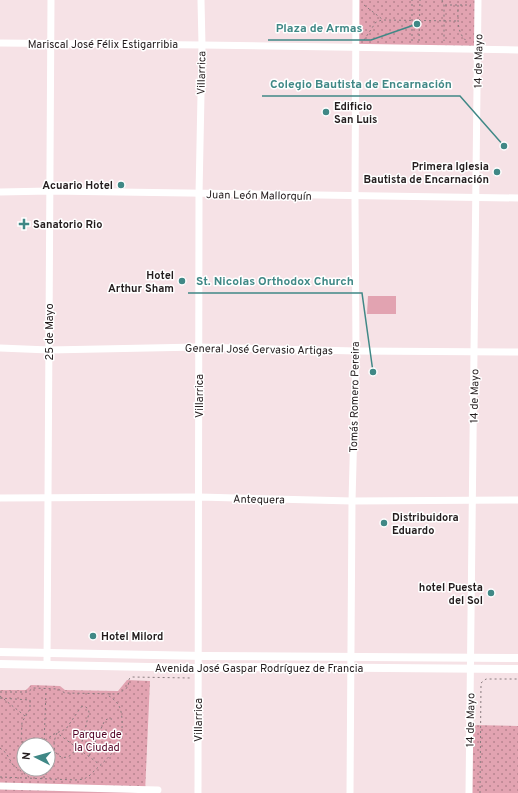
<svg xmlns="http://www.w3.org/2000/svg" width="518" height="793" viewBox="0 0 518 793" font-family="Overpass,sans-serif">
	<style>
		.grass { fill: #e2a3b1 }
		.park { fill: url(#park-dots); fill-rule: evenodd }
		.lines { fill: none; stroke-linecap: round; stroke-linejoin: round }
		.path { stroke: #887b7e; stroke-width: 1; stroke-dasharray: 2 3; stroke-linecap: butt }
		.minor { stroke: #fff; stroke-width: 7 }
		.major { stroke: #fff; stroke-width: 8 }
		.poi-dot { fill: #408886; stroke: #fff; stroke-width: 1.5 }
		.labels { text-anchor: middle; stroke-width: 3; stroke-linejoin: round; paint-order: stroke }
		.street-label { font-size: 11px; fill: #231c1d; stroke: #fff }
		.poi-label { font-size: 11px; font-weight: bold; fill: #231c1d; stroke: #fff; text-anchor: start }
		.park-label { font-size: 11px; fill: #530325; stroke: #fff }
		.leader { fill: none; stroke: #408886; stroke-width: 1.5 }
		.callout-dot { fill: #408886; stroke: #fff; stroke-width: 1.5 }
		.callout-label { font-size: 12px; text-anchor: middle; font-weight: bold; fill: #408886; stroke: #fff; stroke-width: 3; stroke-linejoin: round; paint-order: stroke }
	</style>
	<defs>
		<pattern id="park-dots" width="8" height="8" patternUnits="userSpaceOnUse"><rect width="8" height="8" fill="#e2a3b1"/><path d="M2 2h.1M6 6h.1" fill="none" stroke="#b7848f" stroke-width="1.8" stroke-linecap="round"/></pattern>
	</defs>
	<rect width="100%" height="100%" fill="#f6e2e6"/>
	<polygon class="grass" points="368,296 396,296 396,314 367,314"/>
	<g class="park">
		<polygon points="356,0 478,0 478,49 356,48"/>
		<path d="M127,680L150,681L145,793H0V690H26L31,685L60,686L65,690L118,691ZM24,745H48V769H24Z"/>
		<polygon points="470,725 518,726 518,793 469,793"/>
	</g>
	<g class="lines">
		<g class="path">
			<polyline points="442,0 444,5 444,41"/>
			<polyline points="364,5 382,19"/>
			<polyline points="445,5 471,5"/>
			<path d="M458,5C458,18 456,34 468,42"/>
			<polyline points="364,40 376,22 382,20 458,21"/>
			<polyline points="412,41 412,0"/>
			<polyline points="419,41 420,0"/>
			<polyline points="0,692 28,692 33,688 58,689 65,693 118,694 128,687 129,679 132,677 191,678"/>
			<polyline points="0,696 25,716"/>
			<path d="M0,698L30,700V709L22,722L21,742H25L35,738L44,741L54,734L66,729L81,707C86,705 89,709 89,713L80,750"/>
			<polyline points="44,745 46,690"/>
			<path d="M76,747C71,762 55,760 54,746C54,742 55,737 57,733L99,764"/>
			<polyline points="0,748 6,753 13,765 30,778"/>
			<polyline points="89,756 104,722 107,719 112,719"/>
			<path d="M0,777L76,780L84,779L89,776C108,757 124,748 122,719C121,705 117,701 106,694"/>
			<polyline points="44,778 44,769"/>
			<polyline points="480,793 481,683 486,679 518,679"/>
		</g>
		<g class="minor">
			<polyline points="0,43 202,45 518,50"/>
			<polyline points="0,192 50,191 518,198"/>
			<polyline points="0,348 49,350 199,347 356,351 518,352"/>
			<polyline points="0,498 199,497 352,501 518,500"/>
			<polyline points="47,665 51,0"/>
			<polyline points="0,786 158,790"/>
			<polyline points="198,793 199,194 202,45 201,0"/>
			<polyline points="350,793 352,501 356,351 355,197 356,0"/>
			<polyline points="469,793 478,0"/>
		</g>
		<g class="major">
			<polyline points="0,652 205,656 518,658"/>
			<polyline points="0,664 199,668 263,667 518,669"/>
		</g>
	</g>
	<g class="poi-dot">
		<circle cx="326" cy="112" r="4"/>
		<circle cx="497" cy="172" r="4"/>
		<circle cx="121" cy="185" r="4"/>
		<path d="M22 218h4v4h4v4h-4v4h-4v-4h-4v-4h4z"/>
		<circle cx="182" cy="281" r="4"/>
		<circle cx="384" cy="523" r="4"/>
		<circle cx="491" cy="593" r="4"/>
		<circle cx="93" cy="636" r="4"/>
	</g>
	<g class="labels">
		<g class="street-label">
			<text x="103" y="48">Mariscal José Félix Estigarribia</text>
			<text transform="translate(478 61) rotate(-89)" y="4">14 de Mayo</text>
			<text transform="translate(201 73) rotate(-89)" y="4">Villarrica</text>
			<text transform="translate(259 195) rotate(1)" y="4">Juan León Mallorquín</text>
			<text transform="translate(49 332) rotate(-90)" y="4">25 de Mayo</text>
			<text transform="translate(259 349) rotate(1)" y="4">General José Gervasio Artigas</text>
			<text transform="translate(199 396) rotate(-90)" y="4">Villarrica</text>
			<text transform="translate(474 396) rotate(-89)" y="4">14 de Mayo</text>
			<text transform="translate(354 397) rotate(-89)" y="4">Tomás Romero Pereira</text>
			<text transform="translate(259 499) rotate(1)" y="4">Antequera</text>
			<text x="259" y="672">Avenida José Gaspar Rodríguez de Francia</text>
			<text transform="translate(198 720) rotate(-90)" y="4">Villarrica</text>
			<text transform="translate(470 720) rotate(-89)" y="4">14 de Mayo</text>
		</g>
		<g class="poi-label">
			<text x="334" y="110">Edificio<tspan x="334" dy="13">San Luis</tspan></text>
			<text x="489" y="170" text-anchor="end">Primera Iglesia<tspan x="489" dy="13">Bautista de Encarnación</tspan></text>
			<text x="113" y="189" text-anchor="end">Acuario Hotel</text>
			<text x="33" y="228">Sanatorio Rio</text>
			<text x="174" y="279" text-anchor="end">Hotel<tspan x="174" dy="13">Arthur Sham</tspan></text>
			<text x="392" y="521">Distribuidora<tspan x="392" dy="13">Eduardo</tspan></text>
			<text x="483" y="591" text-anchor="end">hotel Puesta<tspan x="483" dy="13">del Sol</tspan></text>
			<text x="101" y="640">Hotel Milord</text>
		</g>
		<g class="park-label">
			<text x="97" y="738">Parque de<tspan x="97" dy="13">la Ciudad</tspan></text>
		</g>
	</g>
	<path class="leader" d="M417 24L371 40H268M504 146L460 96H262M373 372L362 293H188"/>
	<g class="callout-dot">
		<circle cx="417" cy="24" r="4"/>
		<circle cx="504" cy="146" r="4"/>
		<circle cx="373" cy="372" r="4"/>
	</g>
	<g class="callout-label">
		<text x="319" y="32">Plaza de Armas</text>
		<text x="361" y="88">Colegio Bautista de Encarnación</text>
		<text x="275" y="285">St. Nicolas Orthodox Church</text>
	</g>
	<g transform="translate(36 757) rotate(276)"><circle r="19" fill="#ffffff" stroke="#a7a4a5"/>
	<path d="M0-3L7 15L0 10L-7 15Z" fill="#408886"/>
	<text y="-6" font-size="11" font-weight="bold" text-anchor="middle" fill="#231c1d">N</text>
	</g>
</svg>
